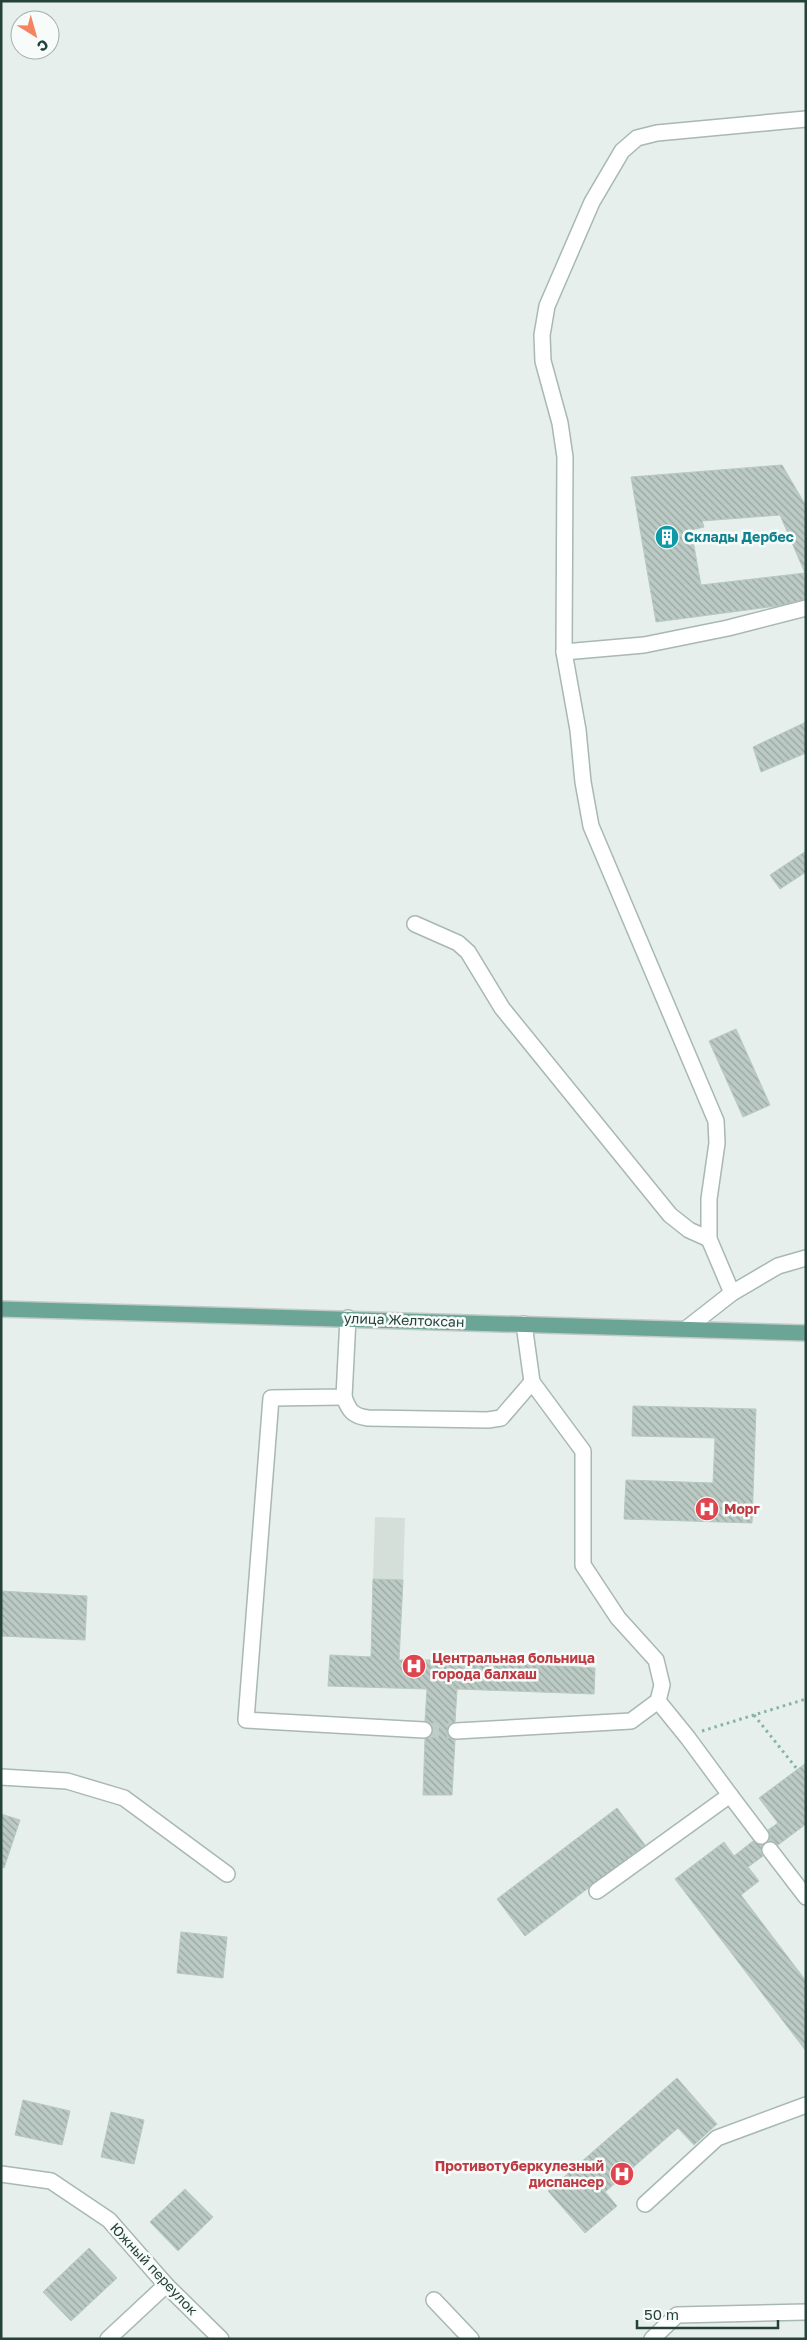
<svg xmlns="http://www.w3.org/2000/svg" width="807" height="2340" viewBox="0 0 807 2340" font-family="'Golos Text',sans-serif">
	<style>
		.built { fill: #d4dfda }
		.building { fill: url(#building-back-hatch); stroke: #b8c9c2; fill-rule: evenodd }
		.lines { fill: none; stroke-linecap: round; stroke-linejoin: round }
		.minor-tunnel { stroke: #bfccc8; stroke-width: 15; stroke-dasharray: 15 8; stroke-linecap: butt }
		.minor-casing { stroke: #a8b8b2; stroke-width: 18 }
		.major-casing { stroke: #c2cac8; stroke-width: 18 }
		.path { stroke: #86b3a5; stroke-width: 3; stroke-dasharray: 2.5 4; stroke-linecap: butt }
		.minor { stroke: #fff; stroke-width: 15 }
		.major { stroke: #6aa596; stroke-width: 15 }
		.labels { text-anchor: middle; stroke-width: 5; stroke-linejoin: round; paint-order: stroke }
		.culture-label { font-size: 14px; font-weight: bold; fill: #0d838f; stroke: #f7fbf9; text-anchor: start }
		.street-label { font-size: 14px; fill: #24423a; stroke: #f7fbf9 }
		.health-label { font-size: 14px; font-weight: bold; fill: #be3a42; stroke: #f7fbf9; text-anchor: start }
	</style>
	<defs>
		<pattern id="building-back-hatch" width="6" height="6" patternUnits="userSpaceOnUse" patternTransform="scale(1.25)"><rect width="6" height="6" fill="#bbcac4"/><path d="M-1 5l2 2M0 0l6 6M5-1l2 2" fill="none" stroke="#98a6a0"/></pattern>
	</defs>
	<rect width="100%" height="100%" fill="#e6efeb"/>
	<polygon class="built" points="375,1517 405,1518 403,1580 373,1579"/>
	<g class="building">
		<path d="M782,465L806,506V599L777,606L656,622L631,477ZM780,515L805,573L701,585L691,530L704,527L702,521Z"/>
		<polygon points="806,722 806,753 761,772 753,747"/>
		<polygon points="806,851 806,872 780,889 770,875"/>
		<polygon points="736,1029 770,1105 743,1117 709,1041"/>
		<polygon points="633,1406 756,1409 752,1523 624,1519 626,1480 713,1483 715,1438 632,1436"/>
		<polygon points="373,1579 403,1580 399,1660 432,1660 433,1657 445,1658 460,1658 459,1660 595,1668 594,1694 457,1689 455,1722 450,1723 447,1731 448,1737 455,1740 452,1795 423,1795 425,1739 432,1736 433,1730 432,1725 425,1721 427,1689 328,1686 330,1655 371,1657"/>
		<polygon points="1,1591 87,1596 85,1640 1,1636"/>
		<polygon points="806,1763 806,1824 778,1845 769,1841 770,1835 768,1830 778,1823 759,1798"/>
		<polygon points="617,1808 645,1845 525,1936 497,1899"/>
		<polygon points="1,1814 20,1820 4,1868 1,1867"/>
		<polygon points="753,1841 762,1845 761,1851 763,1856 748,1867 759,1881 741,1895 806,1981 806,2051 675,1879 724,1842 734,1856"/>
		<polygon points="181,1932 227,1937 223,1978 177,1973"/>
		<polygon points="677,2078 717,2124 694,2145 678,2128 605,2192 617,2206 585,2233 548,2191"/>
		<polygon points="23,2100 70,2111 62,2145 15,2135"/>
		<polygon points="111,2112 144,2120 134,2164 101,2157"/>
		<polygon points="185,2189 213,2217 178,2251 150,2222"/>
		<polygon points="89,2248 117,2278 71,2321 43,2292"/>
	</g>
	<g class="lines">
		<polyline class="minor-tunnel" points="424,1730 456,1731"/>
		<g class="minor-casing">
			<g id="minor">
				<polyline points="564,652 644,645 728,628 806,608"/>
				<polyline points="415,924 458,943 468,952 502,1008 670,1215 689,1230 709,1239"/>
				<polyline points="732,1293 709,1239 709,1199 717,1143 716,1121 591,826 583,782 578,730 564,652 565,457 560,423 543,361 542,335 547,306 592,202 622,151 637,138 657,133 806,119"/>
				<polyline points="348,1318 344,1397 271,1398 246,1720 424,1730"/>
				<polyline points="686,1329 732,1293 778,1266 806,1258"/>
				<path d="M344,1397C349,1411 353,1416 368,1418L488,1420L501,1418L532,1382"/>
				<polyline points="456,1731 631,1721 658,1701 662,1685 656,1660 618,1618 583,1565 583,1451 532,1382 524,1324"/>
				<polyline points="1,1777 67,1781 124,1798 227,1874"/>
				<polyline points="730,1795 761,1836"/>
				<polyline points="770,1850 806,1897"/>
				<polyline points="597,1891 730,1795 688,1738 658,1701"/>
				<polyline points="1,2174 51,2181 109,2220 166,2285 221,2339"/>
				<polyline points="645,2204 717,2138 806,2105"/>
				<polyline points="434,2300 471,2339"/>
				<polyline points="108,2339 166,2285"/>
				<polyline points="652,2339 677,2315 806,2312"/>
			</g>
		</g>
		<g class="major-casing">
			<polyline id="major" points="1,1309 806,1333"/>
		</g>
		<g class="path">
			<polyline points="754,1715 797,1769"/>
			<polyline points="702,1731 806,1699"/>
		</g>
		<use href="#minor" class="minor"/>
		<use href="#major" class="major"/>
	</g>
	<defs>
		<g id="building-disc" transform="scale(1.25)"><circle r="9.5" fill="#0f9aa8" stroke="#f7fbf9"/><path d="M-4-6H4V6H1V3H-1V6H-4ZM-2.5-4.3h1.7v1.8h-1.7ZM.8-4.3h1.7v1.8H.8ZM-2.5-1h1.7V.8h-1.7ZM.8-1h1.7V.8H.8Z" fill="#fff"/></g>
		<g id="hospital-disc" transform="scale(1.25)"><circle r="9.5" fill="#e0444e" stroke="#f7fbf9"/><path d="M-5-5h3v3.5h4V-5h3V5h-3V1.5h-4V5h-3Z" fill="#fff"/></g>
	</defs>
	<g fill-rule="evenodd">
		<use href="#building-disc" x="667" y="537"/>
		<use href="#hospital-disc" x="707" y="1509"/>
		<use href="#hospital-disc" x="414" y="1666"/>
		<use href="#hospital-disc" x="622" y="2174"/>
	</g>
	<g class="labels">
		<g class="culture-label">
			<text x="684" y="542">Склады Дербес</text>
		</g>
		<g class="street-label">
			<text transform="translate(404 1320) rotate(2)" y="5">улица Желтоксан</text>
			<text transform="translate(154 2269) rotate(47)" y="5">Южный переулок</text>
		</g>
		<g class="health-label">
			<text x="724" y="1514">Морг</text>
			<text x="432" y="1663">Центральная больница<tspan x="432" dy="16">города балхаш</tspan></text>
			<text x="604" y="2171" text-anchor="end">Противотуберкулезный<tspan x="604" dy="16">диспансер</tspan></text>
		</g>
	</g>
	<rect width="807" height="2340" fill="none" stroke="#24423a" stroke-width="5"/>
	<g transform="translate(35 35) rotate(143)"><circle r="24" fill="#f7fbf9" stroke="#a3b1ad"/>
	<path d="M0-4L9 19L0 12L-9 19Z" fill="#f4845f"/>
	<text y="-8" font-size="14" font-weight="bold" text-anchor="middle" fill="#24423a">С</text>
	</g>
	<path d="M637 2320v8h141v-8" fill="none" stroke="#24423a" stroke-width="2.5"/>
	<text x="644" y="2320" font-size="15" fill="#24423a" stroke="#f7fbf9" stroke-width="4" paint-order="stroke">50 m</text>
</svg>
